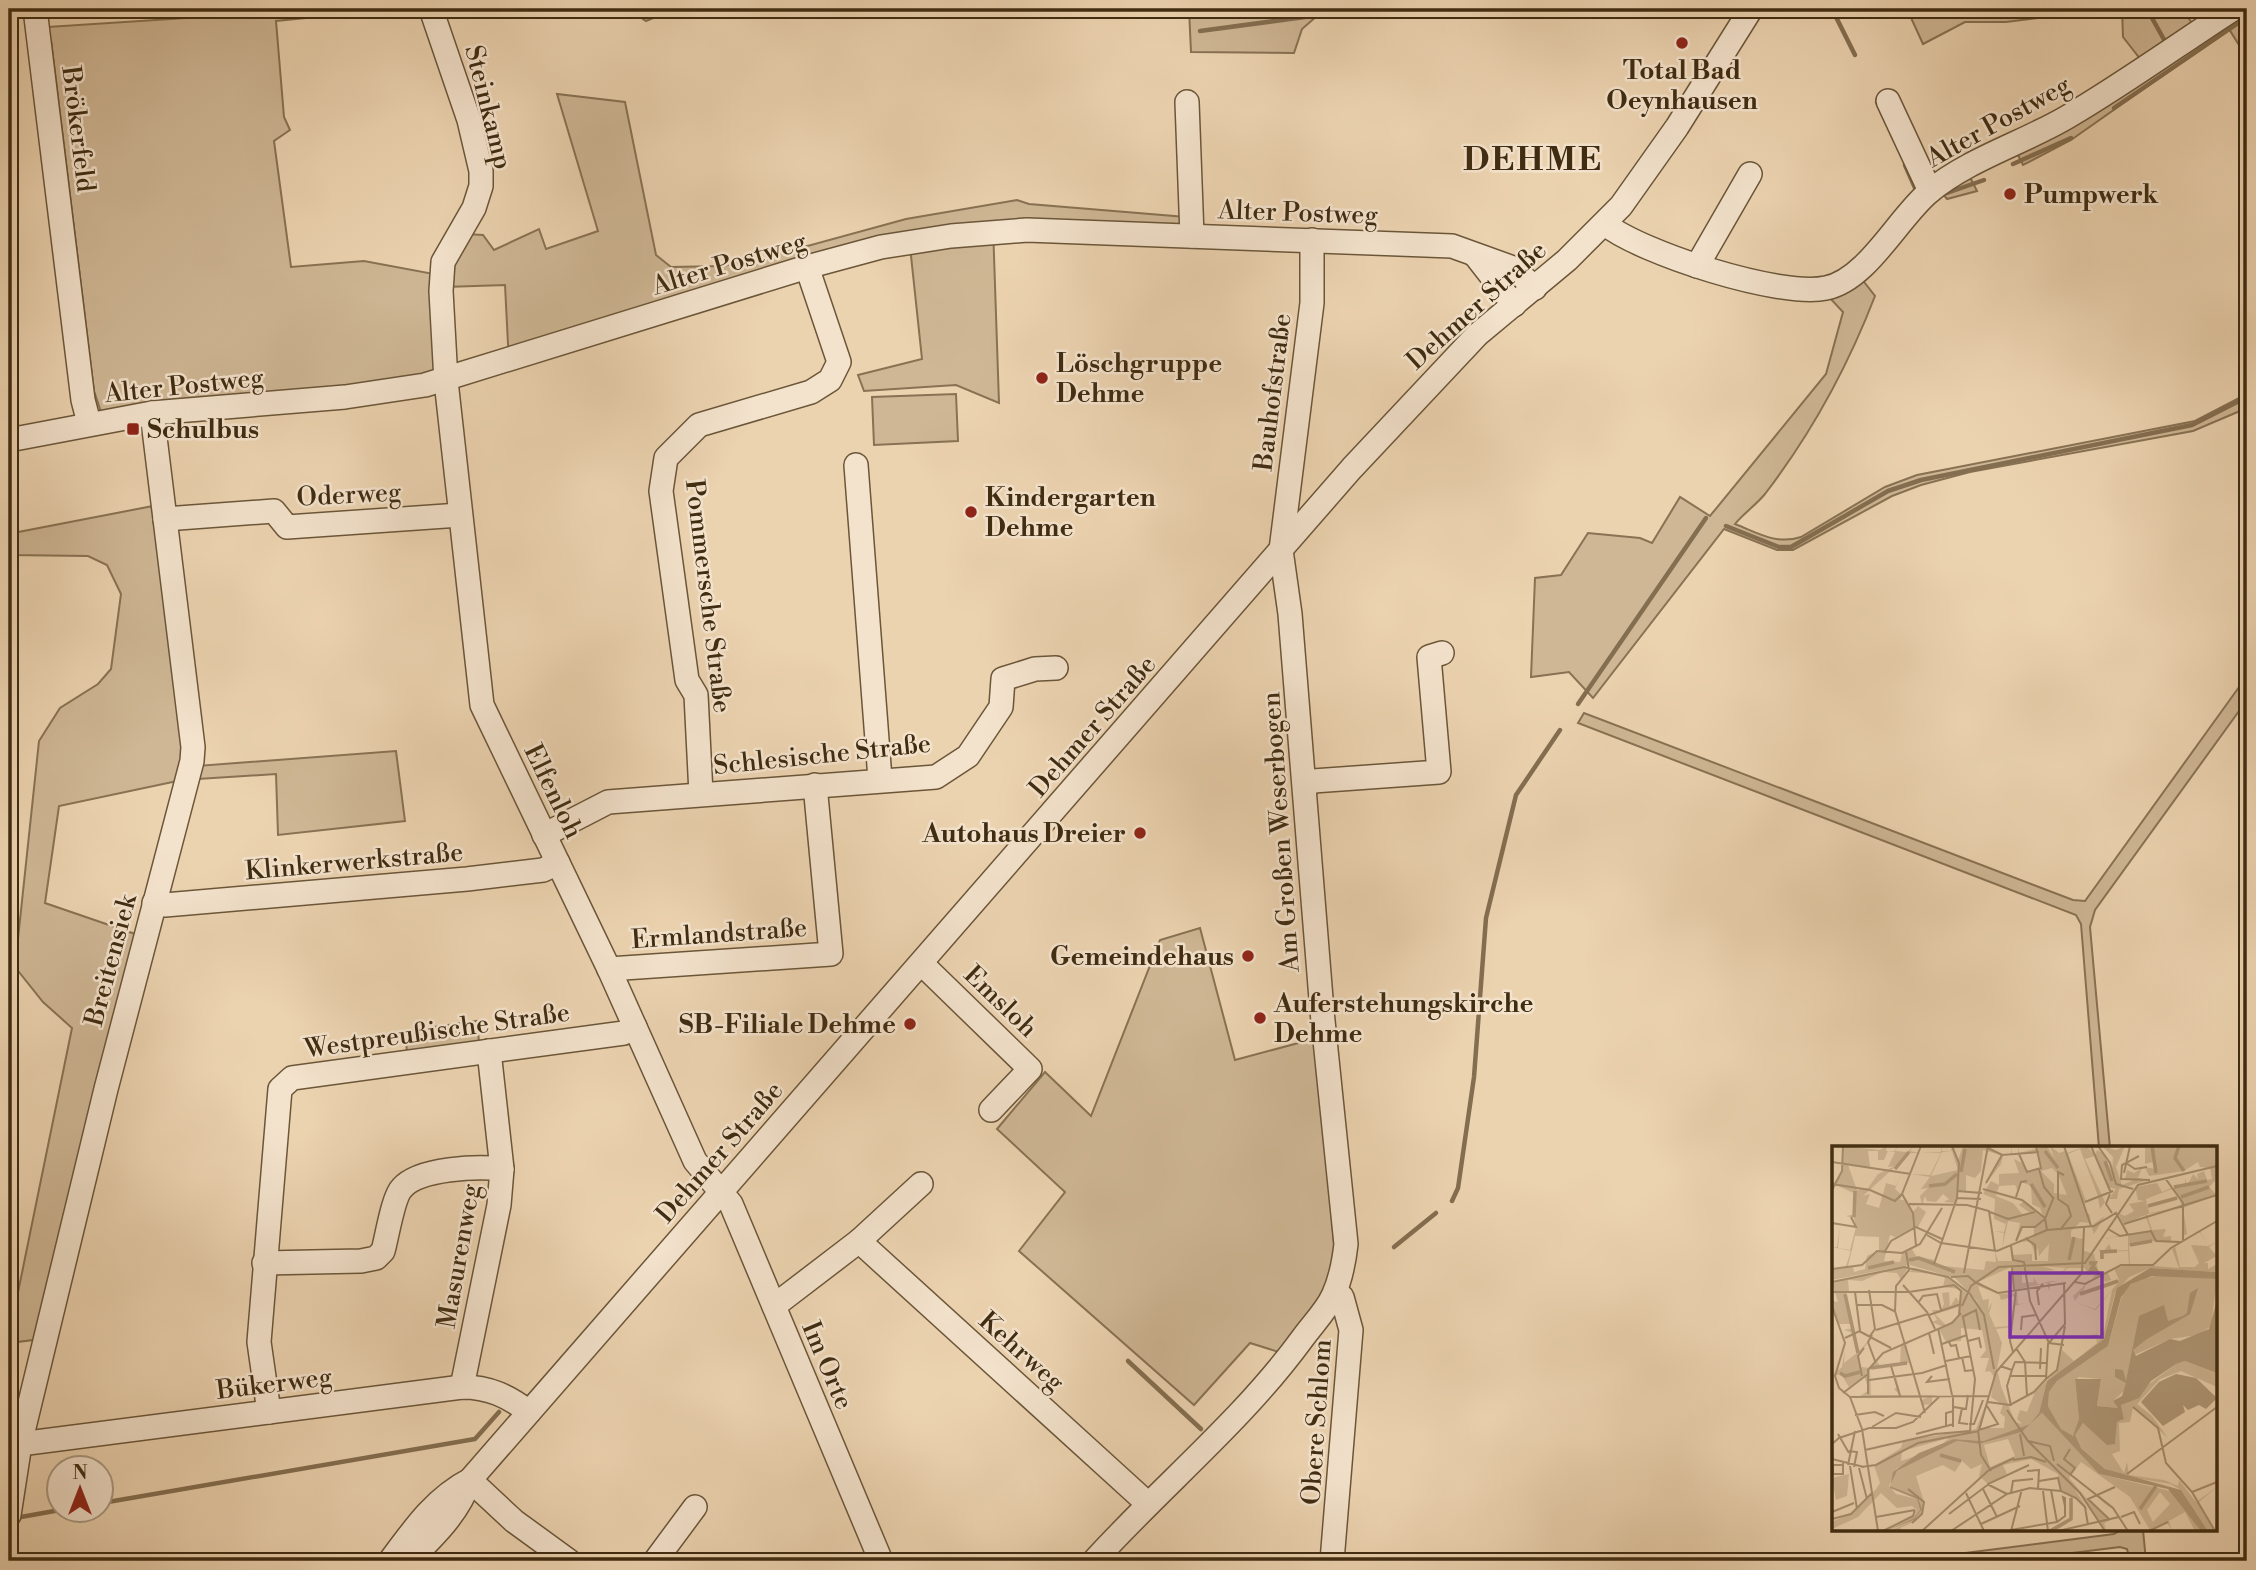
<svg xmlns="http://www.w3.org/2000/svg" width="2256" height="1570" viewBox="0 0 2256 1570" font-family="'Libre Bodoni',serif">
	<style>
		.green { fill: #cfb795; stroke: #887253; stroke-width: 2 }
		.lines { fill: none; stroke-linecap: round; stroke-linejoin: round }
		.stream { stroke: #846e50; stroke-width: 4.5 }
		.minor-casing { stroke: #6b5639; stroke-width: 26 }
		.minor { stroke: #f3e2cc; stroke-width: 23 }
		.poi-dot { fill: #8f2418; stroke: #f3e2cc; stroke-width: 2.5 }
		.labels { text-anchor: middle; stroke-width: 5; stroke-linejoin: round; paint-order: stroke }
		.poi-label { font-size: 26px; font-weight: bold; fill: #402c11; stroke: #f3e2cc; text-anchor: start }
		.street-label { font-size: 26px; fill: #402c11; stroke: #f3e2cc }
		.district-label { font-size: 33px; font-weight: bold; letter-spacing: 2px; fill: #402c11; stroke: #f3e2cc }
		.inset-river { fill: none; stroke: #b29a7a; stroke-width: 3.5 }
		.inset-road { fill: none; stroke: #a79070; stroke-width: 2 }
		.view { fill: #7b2cbf; fill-opacity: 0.15; stroke: #7b2cbf; stroke-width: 3.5 }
		.inset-edge { fill: none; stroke: #402c11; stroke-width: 3.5 }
	</style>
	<rect width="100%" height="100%" fill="#ecd3b0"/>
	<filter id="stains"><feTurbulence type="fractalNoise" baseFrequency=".00286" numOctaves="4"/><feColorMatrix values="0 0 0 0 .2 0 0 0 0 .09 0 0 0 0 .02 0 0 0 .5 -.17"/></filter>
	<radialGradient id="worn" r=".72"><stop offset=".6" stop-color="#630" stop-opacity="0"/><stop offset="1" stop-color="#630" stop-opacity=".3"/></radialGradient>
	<g class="green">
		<polygon points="30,9 47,9 48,27 327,9 396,9 276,21 284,117 290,130 274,141 291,267 364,261 444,276 466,234 483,235 494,250 539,229 546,249 598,231 557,94 625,102 656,255 671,267 723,266 760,259 906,219 1017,200 1029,204 1198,218 1206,237 993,226 999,403 956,385 864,391 858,375 922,359 909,237 509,364 505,285 445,287 447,377 103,418 94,391 51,40 30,35"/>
		<polygon points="628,9 675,9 646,21"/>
		<polygon points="1189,9 1325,9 1302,29 1294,53 1191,52"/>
		<polygon points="1907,9 2112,9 2006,22 1965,22 1923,44"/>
		<polygon points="2122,9 2181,9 2193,24 2217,9 2247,9 2247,58 2229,29 2071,140 2023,165 2017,153 2148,69 2123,37"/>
		<polygon points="1970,177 1977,191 1947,199 1942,193"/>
		<path d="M1861,278L1875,296C1848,366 1811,434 1765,494C1756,505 1743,514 1735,524C1758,533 1776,545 1801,537L1885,487L1917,475L2195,421L2247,394V408L2193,431L1970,472L1921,485L1892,496L1793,550H1777L1724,529L1593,698L1569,672L1531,677L1535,578L1561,575L1588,533L1640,538L1652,543L1680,497L1710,516L1826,374L1843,312L1828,296Z"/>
		<polygon points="956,394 958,441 874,445 872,397"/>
		<polygon points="158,505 184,767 396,751 405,821 278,835 276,774 182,780 59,806 45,903 141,936 41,1339 9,1343 9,1308 15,1307 72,1028 43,1002 15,967 39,741 60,708 98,684 111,669 121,594 107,565 88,556 9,555 9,511 13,533"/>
		<polygon points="2247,676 2247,700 2095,910 2090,927 2110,1148 2099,1148 2081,924 2076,915 1578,723 1584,713 2073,900 2085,901"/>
		<polygon points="1200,928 1235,1060 1317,1038 1335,1257 1326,1292 1285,1354 1250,1343 1194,1405 1019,1251 1065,1192 997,1129 1045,1072 1091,1116 1160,940"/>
		<polygon points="477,1021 479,1042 407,1052 405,1031"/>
		<polygon points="2121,1530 2143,1530 2146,1561 2130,1561 2127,1549 2120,1547 2008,1561 1902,1561 2114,1534"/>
	</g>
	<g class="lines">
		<g class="stream">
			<polyline points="1832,9 1855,55"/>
			<polyline points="2147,9 2167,45"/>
			<polyline points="1200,31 1312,16 1319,9"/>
			<polyline points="2114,108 2247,17"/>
			<polyline points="2013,164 2071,138"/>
			<polyline points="1905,165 1916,190"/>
			<polyline points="1944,194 1984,180"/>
			<polyline points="1726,526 1779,547 1791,547 1888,491 1921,480 2192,425 2247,397"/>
			<polyline points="1578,704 1706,518"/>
			<polyline points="1452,1201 1458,1188 1474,1077 1486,918 1516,795 1560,730"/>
			<polyline points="1394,1247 1436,1213"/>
			<polyline points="1128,1361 1201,1429"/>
			<polyline points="102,1503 475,1439 499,1412"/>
			<polyline points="21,1517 60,1510"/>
		</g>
		<g class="minor-casing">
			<g id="minor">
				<polyline points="35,9 83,400 89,423"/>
				<polyline points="431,9 469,120 481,171 481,186 474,208 443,262 441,291 446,381 482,705 609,969 695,1161 731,1204 881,1561"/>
				<polyline points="1888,101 1930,191"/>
				<polyline points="1187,102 1192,236"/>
				<path d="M1605,224C1641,253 1781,298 1826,288C1867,280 1898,218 1929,192C1968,159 2026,142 2069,116C2125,83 2179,44 2233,9"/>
				<polyline points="1475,255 1514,305"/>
				<polyline points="1697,266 1750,174"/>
				<polyline points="9,440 152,413 345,397 425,385 807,267 881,247 951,236 1027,230 1452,246 1513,268 1535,288"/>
				<polyline points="856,465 880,779"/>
				<polyline points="165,519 274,511 287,527 460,515"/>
				<polyline points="1305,787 1313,781 1439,772 1429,657 1442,653"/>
				<polyline points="701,794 696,695 687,680 661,491 666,458 699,425 811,392 830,380 839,362 807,267"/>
				<polyline points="544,835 608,802 936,777 968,756 1001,707 1003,679 1035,669 1056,668"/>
				<polyline points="154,903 165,905 467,879 543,870 558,863"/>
				<polyline points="922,964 1030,1069 991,1110"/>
				<polyline points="609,969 831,954 815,785"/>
				<polyline points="859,1241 1147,1503"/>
				<path d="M264,1263L361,1261L376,1258L383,1251C387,1237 393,1197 402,1188C419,1168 478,1166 502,1169"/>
				<polyline points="1332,1298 1342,1297 1351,1330 1332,1561"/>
				<polyline points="774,1306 859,1241 921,1184"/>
				<polyline points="462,1387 499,1205 502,1169 489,1051"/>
				<polyline points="269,1412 259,1342 280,1089 292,1078 624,1033 635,1027"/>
				<path d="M20,1444L462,1387C489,1387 508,1396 529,1412"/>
				<polyline points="470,1480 514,1521 569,1561"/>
				<polyline points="9,1515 20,1444 106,1089 192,761 193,747 152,413"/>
				<path d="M390,1561C413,1530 435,1498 470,1480L1352,468L1477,335L1567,260L1621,206L1677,127L1751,9"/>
				<path d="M409,1561C432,1538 458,1514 469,1482"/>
				<polyline points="655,1561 695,1507"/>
				<path d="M1094,1561C1162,1486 1242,1421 1302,1339C1312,1325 1326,1311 1333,1296C1341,1279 1344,1262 1346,1244L1322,1011L1290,614L1281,550L1312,303V240"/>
			</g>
		</g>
		<use href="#minor" class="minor"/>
	</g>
	<g class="poi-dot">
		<circle cx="1682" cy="43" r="7"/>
		<circle cx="2010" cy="194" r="7"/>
		<circle cx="1042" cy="378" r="7"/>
		<rect x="126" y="422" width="14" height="14" rx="3.5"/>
		<circle cx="971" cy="512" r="7"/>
		<circle cx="1140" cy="833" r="7"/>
		<circle cx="1248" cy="956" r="7"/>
		<circle cx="1260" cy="1018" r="7"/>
		<circle cx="910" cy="1024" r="7"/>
	</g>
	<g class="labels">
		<g class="poi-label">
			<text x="1682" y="79" text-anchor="middle">Total Bad<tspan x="1682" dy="30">Oeynhausen</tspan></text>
			<text x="2024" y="203">Pumpwerk</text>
			<text x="1056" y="372">Löschgruppe<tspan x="1056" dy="30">Dehme</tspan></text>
			<text x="147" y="438">Schulbus</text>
			<text x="985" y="506">Kindergarten<tspan x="985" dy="30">Dehme</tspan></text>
			<text x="1126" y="842" text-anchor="end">Autohaus Dreier</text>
			<text x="1234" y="965" text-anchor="end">Gemeindehaus</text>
			<text x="1274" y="1012">Auferstehungskirche<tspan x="1274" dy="30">Dehme</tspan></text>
			<text x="896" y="1033" text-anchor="end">SB-Filiale Dehme</text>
		</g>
		<g class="street-label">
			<text transform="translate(489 107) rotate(76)" y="9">Steinkamp</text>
			<text transform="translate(1998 121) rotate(-29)" y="9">Alter Postweg</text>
			<text transform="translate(79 129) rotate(83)" y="9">Brökerfeld</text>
			<text transform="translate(1298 212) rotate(2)" y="9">Alter Postweg</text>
			<text transform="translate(729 263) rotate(-17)" y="9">Alter Postweg</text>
			<text transform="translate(1476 305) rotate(-42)" y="9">Dehmer Straße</text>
			<text transform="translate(184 385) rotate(-6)" y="9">Alter Postweg</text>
			<text transform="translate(1272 392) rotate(-83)" y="9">Bauhofstraße</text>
			<text transform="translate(349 494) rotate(-3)" y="9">Oderweg</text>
			<text transform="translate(709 596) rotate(83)" y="9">Pommersche Straße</text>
			<text transform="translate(1092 726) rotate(-49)" y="9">Dehmer Straße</text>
			<text transform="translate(822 754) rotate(-6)" y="9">Schlesische Straße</text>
			<text transform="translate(554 791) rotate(64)" y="9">Elfenloh</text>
			<text transform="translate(1280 832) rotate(-94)" y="9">Am Großen Weserbogen</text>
			<text transform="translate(354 861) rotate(-5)" y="9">Klinkerwerkstraße</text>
			<text transform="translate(719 933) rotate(-4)" y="9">Ermlandstraße</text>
			<text transform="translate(110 960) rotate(-75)" y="9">Breitensiek</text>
			<text transform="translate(1001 1001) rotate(44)" y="9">Emsloh</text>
			<text transform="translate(437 1030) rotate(-8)" y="9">Westpreußische Straße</text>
			<text transform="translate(719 1152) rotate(-49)" y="9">Dehmer Straße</text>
			<text transform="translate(458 1256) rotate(-80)" y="9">Masurenweg</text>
			<text transform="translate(1022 1351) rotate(42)" y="9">Kehrweg</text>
			<text transform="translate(828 1365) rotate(67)" y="9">Im Orte</text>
			<text transform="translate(274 1383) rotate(-7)" y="9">Bükerweg</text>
			<text transform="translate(1316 1422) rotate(-86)" y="9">Obere Schlom</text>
		</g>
		<g class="district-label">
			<text x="1533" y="170">DEHME</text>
		</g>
	</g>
	<g transform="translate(1832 1146)">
		<rect width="385" height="385" fill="#ecd3b0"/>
		<path d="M11,0L48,4L55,0L54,5H63L65,0L64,5L75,6L82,0L78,5L87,7H78L31,50L38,48L34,58L47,62L54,37L64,40L71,26L63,43L70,49L68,54H75L80,67L86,60L94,66L86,81L63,91L58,89L52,115L68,116L70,108L80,103L84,110L103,114L102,119L152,124L154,115L164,116L163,105L166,115H180L179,105L180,109L200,108V115H216L217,98L207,110L206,102L203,107L198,95L182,97L202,90V81H191L184,93L188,77L176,75L170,103L172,87L162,85L172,86L174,78L162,73L163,53L151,48L159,35L167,39V28L187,27L182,13L190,17L187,9H171L169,18L152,40L169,9L151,4L149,25L143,32L134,29V45H125L124,57L112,56L117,53L111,48L104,56L95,55L93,50L90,59L88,50L96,42L89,43L98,31L79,28L98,29L109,7H89L109,6V0L110,5H119L120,0L126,14L131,0L156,1L171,8H179V0L180,8L186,7L187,0V7L215,0L222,12L218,0L227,7L233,5L232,0L235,7L255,0L263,9L265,4L271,7L287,41L280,25L281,11L270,0L284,4L293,0L284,21L290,39L304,33H293L295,24L302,27L310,22L306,32L316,34L287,43L285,53H277L284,43L276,41L263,10L253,13L273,56L268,63L266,52L253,56V65L258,69L259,80L273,70L262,88L258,77L248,76L239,85V91L251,93L250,104L262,108L267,128L297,118L296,105L270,106L269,113L267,103L272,105L277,98L280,105L296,104V89L271,93L296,88L286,67L293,70L302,65L297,58L313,55L306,54L303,41L325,37L330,46L339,42L335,35L341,42L353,41V32L355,40L361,28L366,33L365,28L372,25L375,34L380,33L378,22L368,21L366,16L352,25L317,30L313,21L323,23L321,16L313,18V0H385V33L377,41L385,49L351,62L355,88L350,90V62L315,68L320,84L334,83L331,91L339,90V96L315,95L297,100L298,118L347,122L340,103L343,100L348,121H363L367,117L359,99L376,100L368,86L361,88L385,75L368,85L376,100L385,96L377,101L385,110L372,117H376V123L385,118V126L318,122L297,131L283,147L272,193L215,235L207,267L198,278L151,295L122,293L64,323L57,340L64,348L85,353L88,364L82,372L53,385L82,370L85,364L80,360L65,362L49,347L26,371L0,383V376L23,365L44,343L48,337L42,319L69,302L71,295L144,283L156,253L149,282H172L173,271L168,267L171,259L159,251L162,231L158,225L153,226L157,212H148L154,204L150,184L129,182V195L114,196L107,183L111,181L100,176L105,174L100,164H109L112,158L110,147L117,146L118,161L124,151L128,157V143L111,141L113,132L106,128L77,126L83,122L113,130L148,158L123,132L78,119L76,114L77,119L0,134V123L14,120L19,105L0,101H5L8,79L0,78H8L6,102L18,104L24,81L22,72L14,70L24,68V48L1,38L10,25ZM248,3L266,50L254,55L236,8ZM36,5H46V14H52L56,5L63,6L56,21L63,20L46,28L36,42L25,44L16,19L38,21ZM120,5L126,24L99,30L110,6ZM205,7L210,21L195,25L187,8ZM220,22L226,28L235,49L222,47V38L209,25ZM189,36L199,40L200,58L208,62L211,70L192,55L187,59L198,67L191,69L181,57L164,50L167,40L183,39L186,45ZM340,43L346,51L315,60L314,53ZM347,52L350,61L317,67L316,60ZM313,69L319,85L297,89L292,78ZM23,90L47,91V104L35,110L20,104ZM20,104L35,110L33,123L22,126L21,120H16ZM210,120L234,122L227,129L236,122H253L256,129L264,127L260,133L269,128L273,136L279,134L275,125L282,122L287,134L250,149L254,138L241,150L243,155L248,148L251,149L267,144L286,137L263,163L243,156L263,164L265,188L244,192L264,190L265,197L242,215L230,204L225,225L203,246L195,266L188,264L185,273L190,278L183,276L169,240L165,223L170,197L164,183L180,181L181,160L194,157L186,158L185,147L168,148L146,136L179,121L182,144L215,137L217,145L219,136H227L220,135L206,138L201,131L202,136L190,137V128L223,124ZM146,140L167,148L169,154L183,150L179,180L163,181L157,167L158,165L160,156L156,164L157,153L151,154ZM280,144L272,185L266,195L263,165ZM127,161L125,172L114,179L103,168ZM117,292L106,302L69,315L70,305ZM76,121L69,134L65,127L51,126L30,135L16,134L17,146L7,147H14L21,178H6L0,164V155L6,156L0,137L50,125ZM327,129L385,133L379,180L366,189L338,193L302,209L295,242L281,255L286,262L265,260L269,233L247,231L243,234L247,273L243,288L251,277L283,297L285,276L292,273L289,259L344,218L353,215L385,227V241L349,225L328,233L305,258L320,270L336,292L301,261L298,276L287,277L288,305L280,308L292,327L295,316L297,329L332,334L346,340L347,334L364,356L385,341L366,357L382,385H376L349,344L339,338L286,329L273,323L246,299L243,289L237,290L229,283L216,260L217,246L225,235L276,200L291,146L303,135ZM21,182L26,206L39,192L26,210L29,221L39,222L44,214L49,221L68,219L69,198L78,195L73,201L77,217L38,223L39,249H68L62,243L66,241L63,231H64L69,249H106L100,250V258L91,259L90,254L98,250H28L37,244L32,230L17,241L9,228L0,230L10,221L13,204L12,217L25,207L21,187L12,184ZM210,267L267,328L342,346L369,385H363L353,366L337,375L340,385L335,376L318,384L298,351L249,316L237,332L255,353L280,343L267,349L278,362L264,350L257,353L278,373L272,378L275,385L236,333L257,365L240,349L241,367L238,375L224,385H208L223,384L238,373L239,351L229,344L226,328L199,313L171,319L175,328L156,338L147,330L150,318L139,323L130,315L123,326L111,319L84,330L92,356L89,368L84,375L68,382L70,385H57L82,374L90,363L86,351L58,340L65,325L125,295L147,298L190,286ZM176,293L183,310L158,321L152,299ZM328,346L338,358L321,376L315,364ZM17,328L15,350L4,354L0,332Z" fill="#cfb795" fill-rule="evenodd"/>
		<path d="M318,122L385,126V133L320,130L299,138L289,151L276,200L225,235L217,246L216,260L229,283L241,290L247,273L243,233H269L265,260L286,262L281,255L290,250L294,237L283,231V223L291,224L294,235L307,170L332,159L336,175L351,170L355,167L358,147L366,142L358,168L315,193L301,204L304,210L338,193L348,195L377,183L385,154V227L353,215L344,218L319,235L307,252L289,259L292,273L285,276L283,298L275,299L251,277L243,289L249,302L273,323L349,344L376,385H369L336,343L267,328L210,267L190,286L147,298L125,295L65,325L58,340L86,351L90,363L82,374L54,385L82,372L88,364L85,353L58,342L61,326L87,307L122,293L151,295L198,278L207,267L215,235L272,193L285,142ZM344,228L364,232L385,252L374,263L367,259L356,264L351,259L353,266L331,280L309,256L327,236Z" fill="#b29a7a"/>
		<path class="inset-river" d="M320,0L324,27M347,0L343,12L352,25M213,5L226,22M273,15L280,35M63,23L77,6M129,26L133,3M199,38L213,61M97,40L113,38L125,28M342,41L375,35M349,51L377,41M316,60L345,52M22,71L23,45M298,99L320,95M270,113V106L285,105M77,114L87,112L123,126M237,114L242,91M257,117H263L258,125L263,123L267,129M36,122L62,116M13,148L26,207M248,148L286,135M39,222L75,217M8,227L13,230L28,226M108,309L129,315M308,363L324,340M218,385L239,373V352"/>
		<path class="inset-road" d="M232,0L259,80M259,0L279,47M266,0L278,17L284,38L301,43M156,2L170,9L207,6M187,8L195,26L209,22L204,0M307,10L290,19L289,33L318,34M0,16L79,28M294,17L303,23L315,21M207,23L212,41L222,53M292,27L298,0M333,32L351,57V94M154,37L170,9M0,38L38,44L63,55L70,48L89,0M151,43L190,54L213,72L215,84M125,45L150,47M70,48L81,67L84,100M278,48L274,58L280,67M184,51L189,36L195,35M125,52L149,53M253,56L281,45M77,58L135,59L157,65L163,105M158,66L176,73L203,66M0,77V44L10,25L11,0M0,77L24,81L19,71M292,78L385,49M276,83L288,90L319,85L324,95L348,96M228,84L239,70L236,60L226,53V26L232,29M95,89L109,97L165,105L215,84L262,80L284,67L296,89M193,92L203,99L204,114M184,95L190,81H203L213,73L221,53M179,100L181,114L192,116L198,155L217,197L232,199M74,105L77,124L64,140L63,165L93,267M52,107L59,95L84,81L110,93M102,118L125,52L127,17L120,0M180,121L182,144M0,123L30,119L45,105L70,107L88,98L110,62M132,127L156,0M119,131L136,130L143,136M0,136L72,121L116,131L138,148L152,169L162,223M143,136L166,147L234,137M243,136L253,138L289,119H321L339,102L385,75M71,139L95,166L103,183M37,144L43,183L38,190M0,146H77L122,139L129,145L127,170M86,157L91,150L105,148L109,164M25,159H50L64,166M207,159L205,145L211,138M0,160L13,197L3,230L7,242L18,251L30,283L46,385M130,160L139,140L167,121L253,117L306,39L385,20M97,169L129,158M130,171L144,164L148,184M106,182L120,249M44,184L96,168M189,184L190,171L204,169M27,185L59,202M97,187L102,208M40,189L36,196L43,215M13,192L28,185L23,146M136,195L147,192L149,202M117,196L119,200L124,199L127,212M110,198L135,189M184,202L193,216L195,250M181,206L178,195L184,144M130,211L133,225L142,224M114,215L139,210M59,220L68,250M168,220L180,224L175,240L179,260M208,223L209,202M180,224L183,216L215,217M30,230L26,210L32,202M100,230L95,236L118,233M179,230H214M214,233L225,224L233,180M37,234L90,227L115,219M11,247L36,228M36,248V224L51,207L120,177L129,167M121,249V281M17,251L157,250M156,256L178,259L202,246L214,233L216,198L233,178L232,137M155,260L166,278L147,284L164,226L250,127L252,82M122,261L134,263L136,249M301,261L326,282L334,317L360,346L383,385M130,262L127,277L136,278M175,264L196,295L248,347L273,385M23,269L43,266L52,270M137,278H142L151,254M114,280V267L122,265M40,281L64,267L89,271M146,284L149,309L159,325M6,288L17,307M84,288L122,278M188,288L192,310M196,295L218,300L222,315M33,304L103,288L138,285L143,233L131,171M17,305L25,306L22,321M0,313L32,321M1,313L0,298L7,292L37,282H64L81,276L107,251M181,314L199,311L214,316M225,318L281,362L296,385M11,319H1V328H11V317M16,319L23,285M18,320L25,363M29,321L44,319L86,297L147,285M27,322L35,353M157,324L182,312M195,325L207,324L206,343M295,328L385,261M238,329L243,322L232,313L238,303M207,335L226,332L229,345M155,338L175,348M76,343L92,356L90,368L80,377M151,343L165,371M219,344L225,376M211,345L216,385M360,346L385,336M134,347L152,385M179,347L181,335L201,333M0,366L22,357M117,368L158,337L197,319M44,371L83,364M289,371L302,366L308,378M0,373L19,368L40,347M278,374L256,353L283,341M149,378L188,360M51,385L81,370L83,364M90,385L157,324M119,385L175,348L198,342L229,345L244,352L253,361L256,379M173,385L225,376L233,370V352L231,351L233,360M179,385L190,343M226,385L287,371M317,385L336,376"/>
		<path class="view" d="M178,127H270V191H178Z"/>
		<rect width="385" height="385" class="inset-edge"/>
	</g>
	<rect width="2256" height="1570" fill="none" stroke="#ecd3b0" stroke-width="35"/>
	<rect x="10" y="10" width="2235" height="1549" fill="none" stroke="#402c11" stroke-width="3.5"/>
	<rect x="18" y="18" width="2221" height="1535" fill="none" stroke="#402c11" stroke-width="2"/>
	<g transform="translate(80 1489)"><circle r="33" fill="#f3e2cc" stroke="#ab9981" stroke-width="2"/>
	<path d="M0-5L12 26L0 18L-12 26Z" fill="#8f2418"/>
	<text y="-10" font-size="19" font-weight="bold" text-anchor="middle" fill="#402c11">N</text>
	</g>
	<rect width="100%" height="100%" filter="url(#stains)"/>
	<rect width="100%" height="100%" fill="url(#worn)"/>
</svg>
